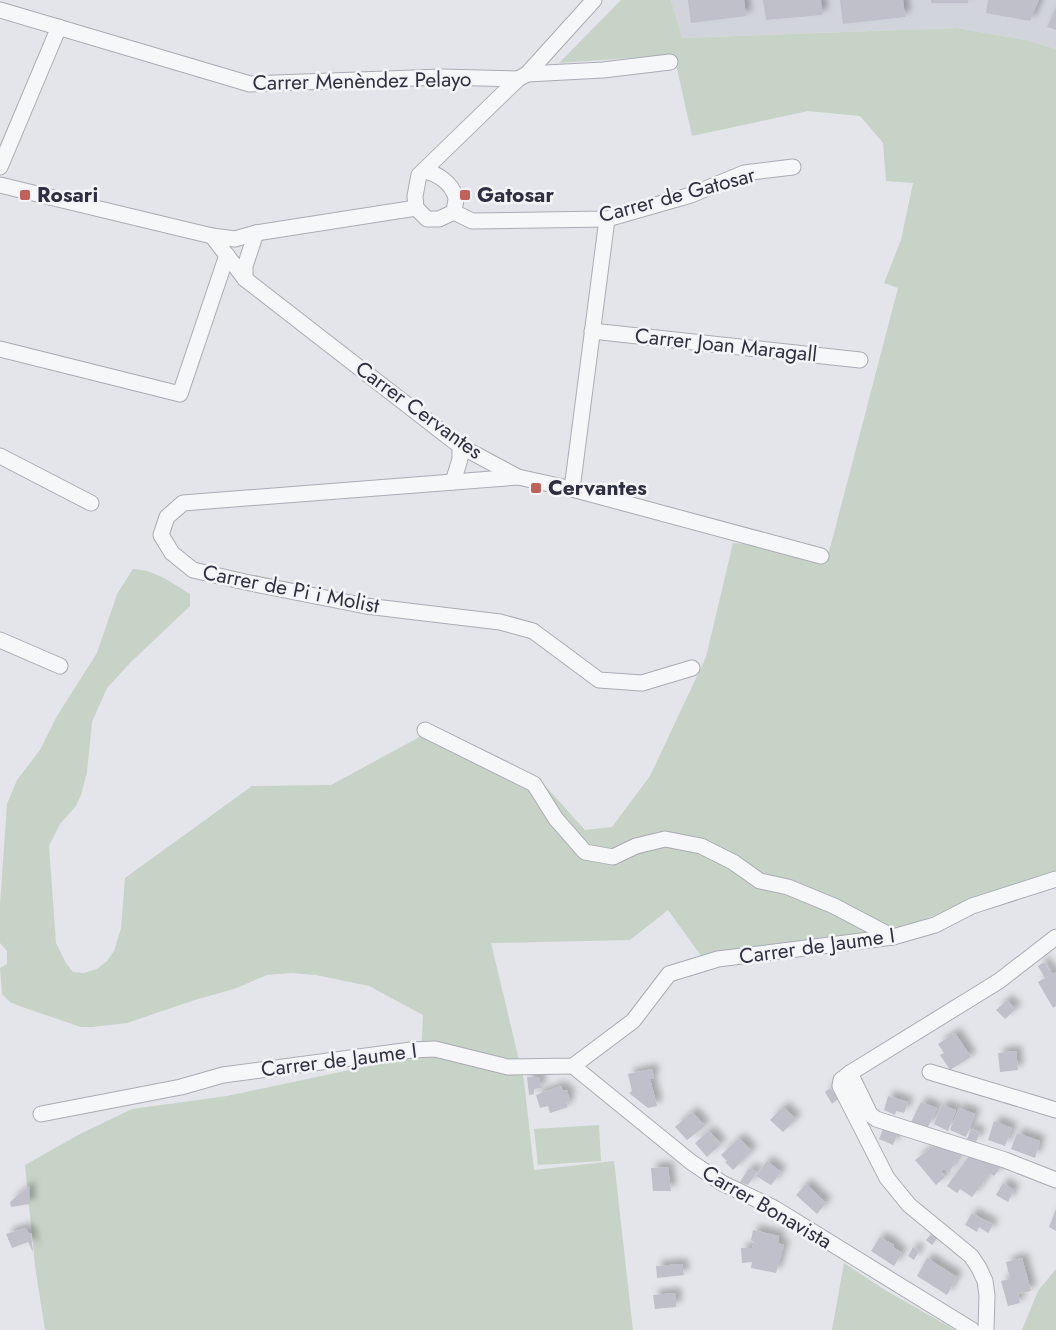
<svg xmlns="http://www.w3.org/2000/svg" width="1056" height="1330" viewBox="0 0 1056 1330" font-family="Jost,sans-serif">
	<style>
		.built { fill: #d2d4dc }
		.green { fill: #c6d3c6 }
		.building { fill: #bfc0c9; filter: url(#shadow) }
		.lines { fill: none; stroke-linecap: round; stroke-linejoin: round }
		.street-casing { stroke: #aaabb4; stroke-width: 17 }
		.street { stroke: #f6f7f9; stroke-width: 15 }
		.poi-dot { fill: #c06259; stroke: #f4f4f8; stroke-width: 2 }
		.labels { text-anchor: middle; stroke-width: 5; stroke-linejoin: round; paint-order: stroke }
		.street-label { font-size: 21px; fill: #2e3041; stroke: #f4f4f8 }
		.poi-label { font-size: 21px; font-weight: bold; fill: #2e3041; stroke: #f4f4f8; text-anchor: start }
	</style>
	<defs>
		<filter id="shadow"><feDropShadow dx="5.5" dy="-5.5" stdDeviation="3" flood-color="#0004"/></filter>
	</defs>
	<rect width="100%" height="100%" fill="#e4e5ea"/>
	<polygon class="built" points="671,0 1056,0 1056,49 1026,40 957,28 681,38"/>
	<g class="green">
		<path d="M621,0H671L682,38L957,28L1026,40L1056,49V873L899,928L702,957L668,910L630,940L491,943L524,1081L534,1170L614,1161L633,1330H45L35,1266L25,1165L80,1134L132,1109L227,1096L421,1055L423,1015L369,986L316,975L291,973L267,975L234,989L198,999L127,1023L92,1027H81L22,1007L10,1002L2,994L0,968L7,964V951L0,943V904L7,804L17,780L40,750L57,716L97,653L117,594L133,569C155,570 172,583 190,594V606L131,662L107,688L92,722L87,772L81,795L76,806L60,824L49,846L56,943L66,963L73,972L84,973L97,969L107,961L114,951L121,928L125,878L252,786L331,785L436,728L539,779L585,830L612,827L650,776L706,657L733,543L829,552L898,288L884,283L901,240L913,183L886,181L883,143L860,116L808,111L692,136L674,55L559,63Z"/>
		<polygon points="599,1125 601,1161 538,1165 534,1129"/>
		<polygon points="844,1263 885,1290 955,1330 832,1330"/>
		<polygon points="1056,1269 1056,1330 1022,1330 1038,1291"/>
	</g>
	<g class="building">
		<polygon points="688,0 744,0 746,16 691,23"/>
		<polygon points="763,0 821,0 822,15 766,20"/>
		<polygon points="840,0 903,0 905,17 843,24"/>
		<rect x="931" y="0" width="37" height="3"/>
		<polygon points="988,0 1039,0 1030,21 986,13"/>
		<polygon points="1056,8 1056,30 1047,27"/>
		<polygon points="1044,962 1052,974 1056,972 1056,1006 1053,1008 1038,982 1045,978 1038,966"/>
		<polygon points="1007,1000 1016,1009 1005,1019 996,1010"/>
		<polygon points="955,1033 971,1057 950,1070 940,1055 944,1053 938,1044"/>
		<polygon points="1016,1051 1018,1070 1000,1072 998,1053"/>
		<polygon points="652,1069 654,1078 650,1079 657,1106 648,1108 629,1093 632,1091 628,1074"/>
		<polygon points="527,1077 539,1077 541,1088 534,1089 534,1094 529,1095"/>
		<polygon points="561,1086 563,1091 567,1090 570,1101 566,1102 568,1107 550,1113 548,1106 540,1108 536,1095"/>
		<polygon points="830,1088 839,1098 832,1104 825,1092"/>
		<polygon points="888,1096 908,1102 904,1113 896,1111 895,1115 884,1110"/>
		<polygon points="921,1102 937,1108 928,1127 911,1122"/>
		<polygon points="942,1105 956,1110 948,1131 934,1124"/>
		<polygon points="783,1107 796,1119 783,1132 770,1120"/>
		<polygon points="959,1108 975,1114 966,1137 950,1130"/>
		<polygon points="692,1112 705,1126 687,1140 675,1127"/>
		<polygon points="994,1121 1012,1128 1005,1146 988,1140"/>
		<polygon points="884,1127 898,1132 893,1145 879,1139"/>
		<polygon points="971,1129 980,1132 976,1142 967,1139"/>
		<polygon points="709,1131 721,1144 707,1157 695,1143"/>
		<polygon points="1017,1133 1040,1141 1035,1158 1011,1149"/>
		<polygon points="739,1138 752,1151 733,1170 725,1162 727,1161 721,1155"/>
		<polygon points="935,1145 960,1153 949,1173 945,1169 941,1171 945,1177 936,1185 915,1160"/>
		<polygon points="969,1156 1001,1167 994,1176 990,1173 972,1197 960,1189 957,1193 947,1186"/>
		<polygon points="767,1161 781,1172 771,1185 756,1176"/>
		<polygon points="668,1167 671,1191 653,1191 651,1168"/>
		<polygon points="749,1168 757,1172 748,1185 740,1182"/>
		<polygon points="1003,1183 1014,1190 1008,1202 996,1195"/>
		<polygon points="806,1184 826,1203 817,1214 796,1195"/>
		<polygon points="29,1186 30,1204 11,1207 10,1202"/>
		<polygon points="1056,1209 1056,1231 1049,1227"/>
		<polygon points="972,1213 993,1225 988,1233 979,1227 977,1232 965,1225"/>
		<polygon points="26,1228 29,1234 31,1233 33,1252 28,1242 12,1248 6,1234"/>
		<polygon points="753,1230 779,1236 778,1243 784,1245 776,1273 751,1268 752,1262 742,1263 741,1248 752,1248 754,1242 751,1240"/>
		<polygon points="933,1232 939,1236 932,1245 926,1240"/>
		<polygon points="880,1237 894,1245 893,1247 902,1253 894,1266 871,1251"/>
		<polygon points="913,1247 919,1251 914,1260 908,1256"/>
		<polygon points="927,1258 957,1277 947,1295 917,1276"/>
		<polygon points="1022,1258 1031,1291 1018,1294 1020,1303 1008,1306 1001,1281 1010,1279 1006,1262"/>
		<polygon points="682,1264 684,1275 657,1278 656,1266"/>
		<polygon points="676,1293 676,1307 655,1309 653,1295"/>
	</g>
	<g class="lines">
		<g class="street-casing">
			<g id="street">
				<polyline points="594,0 527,74 518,79 419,175 415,196 416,208 427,219 439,219 454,212 472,221 607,219 691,195 744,173 793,167"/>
				<polyline points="0,10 250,84 441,77 518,79"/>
				<polyline points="527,74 603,70 670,62"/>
				<polyline points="0,167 59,27"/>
				<path d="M424,171C437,173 452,183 456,198C456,202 454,209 454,212"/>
				<polyline points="0,185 212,236 235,239 256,233 416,208"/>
				<polyline points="212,236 245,279 460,446 518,477 572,489 821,556"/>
				<polyline points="245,279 245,266 256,233"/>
				<polyline points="592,331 860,360"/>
				<polyline points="0,349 180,394 227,255"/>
				<polyline points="0,456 91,503"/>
				<polyline points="518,477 183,503 167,517 161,535 172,553 193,570 245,582 366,606 500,622 533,631 599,680 642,683 692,668"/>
				<polyline points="453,482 460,459 460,446"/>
				<polyline points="572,489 607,219"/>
				<polyline points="0,640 60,666"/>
				<polyline points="425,730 534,784 556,819 585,852 613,857 636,846 665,839 701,846 733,862 760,881 788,887 834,906 893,937"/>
				<polyline points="573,1066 691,1162 722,1183 774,1208 972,1330"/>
				<polyline points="930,1072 1056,1110"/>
				<polyline points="850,1073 870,1114 876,1119 1005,1160 1056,1180"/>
				<polyline points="41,1114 181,1087 223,1075 411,1050 435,1049 508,1067 573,1066 633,1021 669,974 718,959 893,937 935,925 972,906 1056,879"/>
				<polyline points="986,1330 987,1295 985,1281 979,1268 971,1256 909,1205 887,1178 840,1086 841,1080 850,1073 999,981 1056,937"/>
			</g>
		</g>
		<use href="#street" class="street"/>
	</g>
	<g class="poi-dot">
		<rect x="19" y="189" width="12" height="12" rx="3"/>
		<rect x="459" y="189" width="12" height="12" rx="3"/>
		<rect x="530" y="482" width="12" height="12" rx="3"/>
	</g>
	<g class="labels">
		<g class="street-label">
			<text transform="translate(362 81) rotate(-1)" y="7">Carrer Menèndez Pelayo</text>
			<text transform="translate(677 195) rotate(-15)" y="7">Carrer de Gatosar</text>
			<text transform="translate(726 345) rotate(6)" y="7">Carrer Joan Maragall</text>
			<text transform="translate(419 410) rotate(36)" y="7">Carrer Cervantes</text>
			<text transform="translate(291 589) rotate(11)" y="7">Carrer de Pi i Molist</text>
			<text transform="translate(817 946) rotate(-8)" y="7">Carrer de Jaume I</text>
			<text transform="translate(339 1060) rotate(-7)" y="7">Carrer de Jaume I</text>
			<text transform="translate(767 1207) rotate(30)" y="7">Carrer Bonavista</text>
		</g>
		<g class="poi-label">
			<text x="37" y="202">Rosari</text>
			<text x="477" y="202">Gatosar</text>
			<text x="548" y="495">Cervantes</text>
		</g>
	</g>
</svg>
